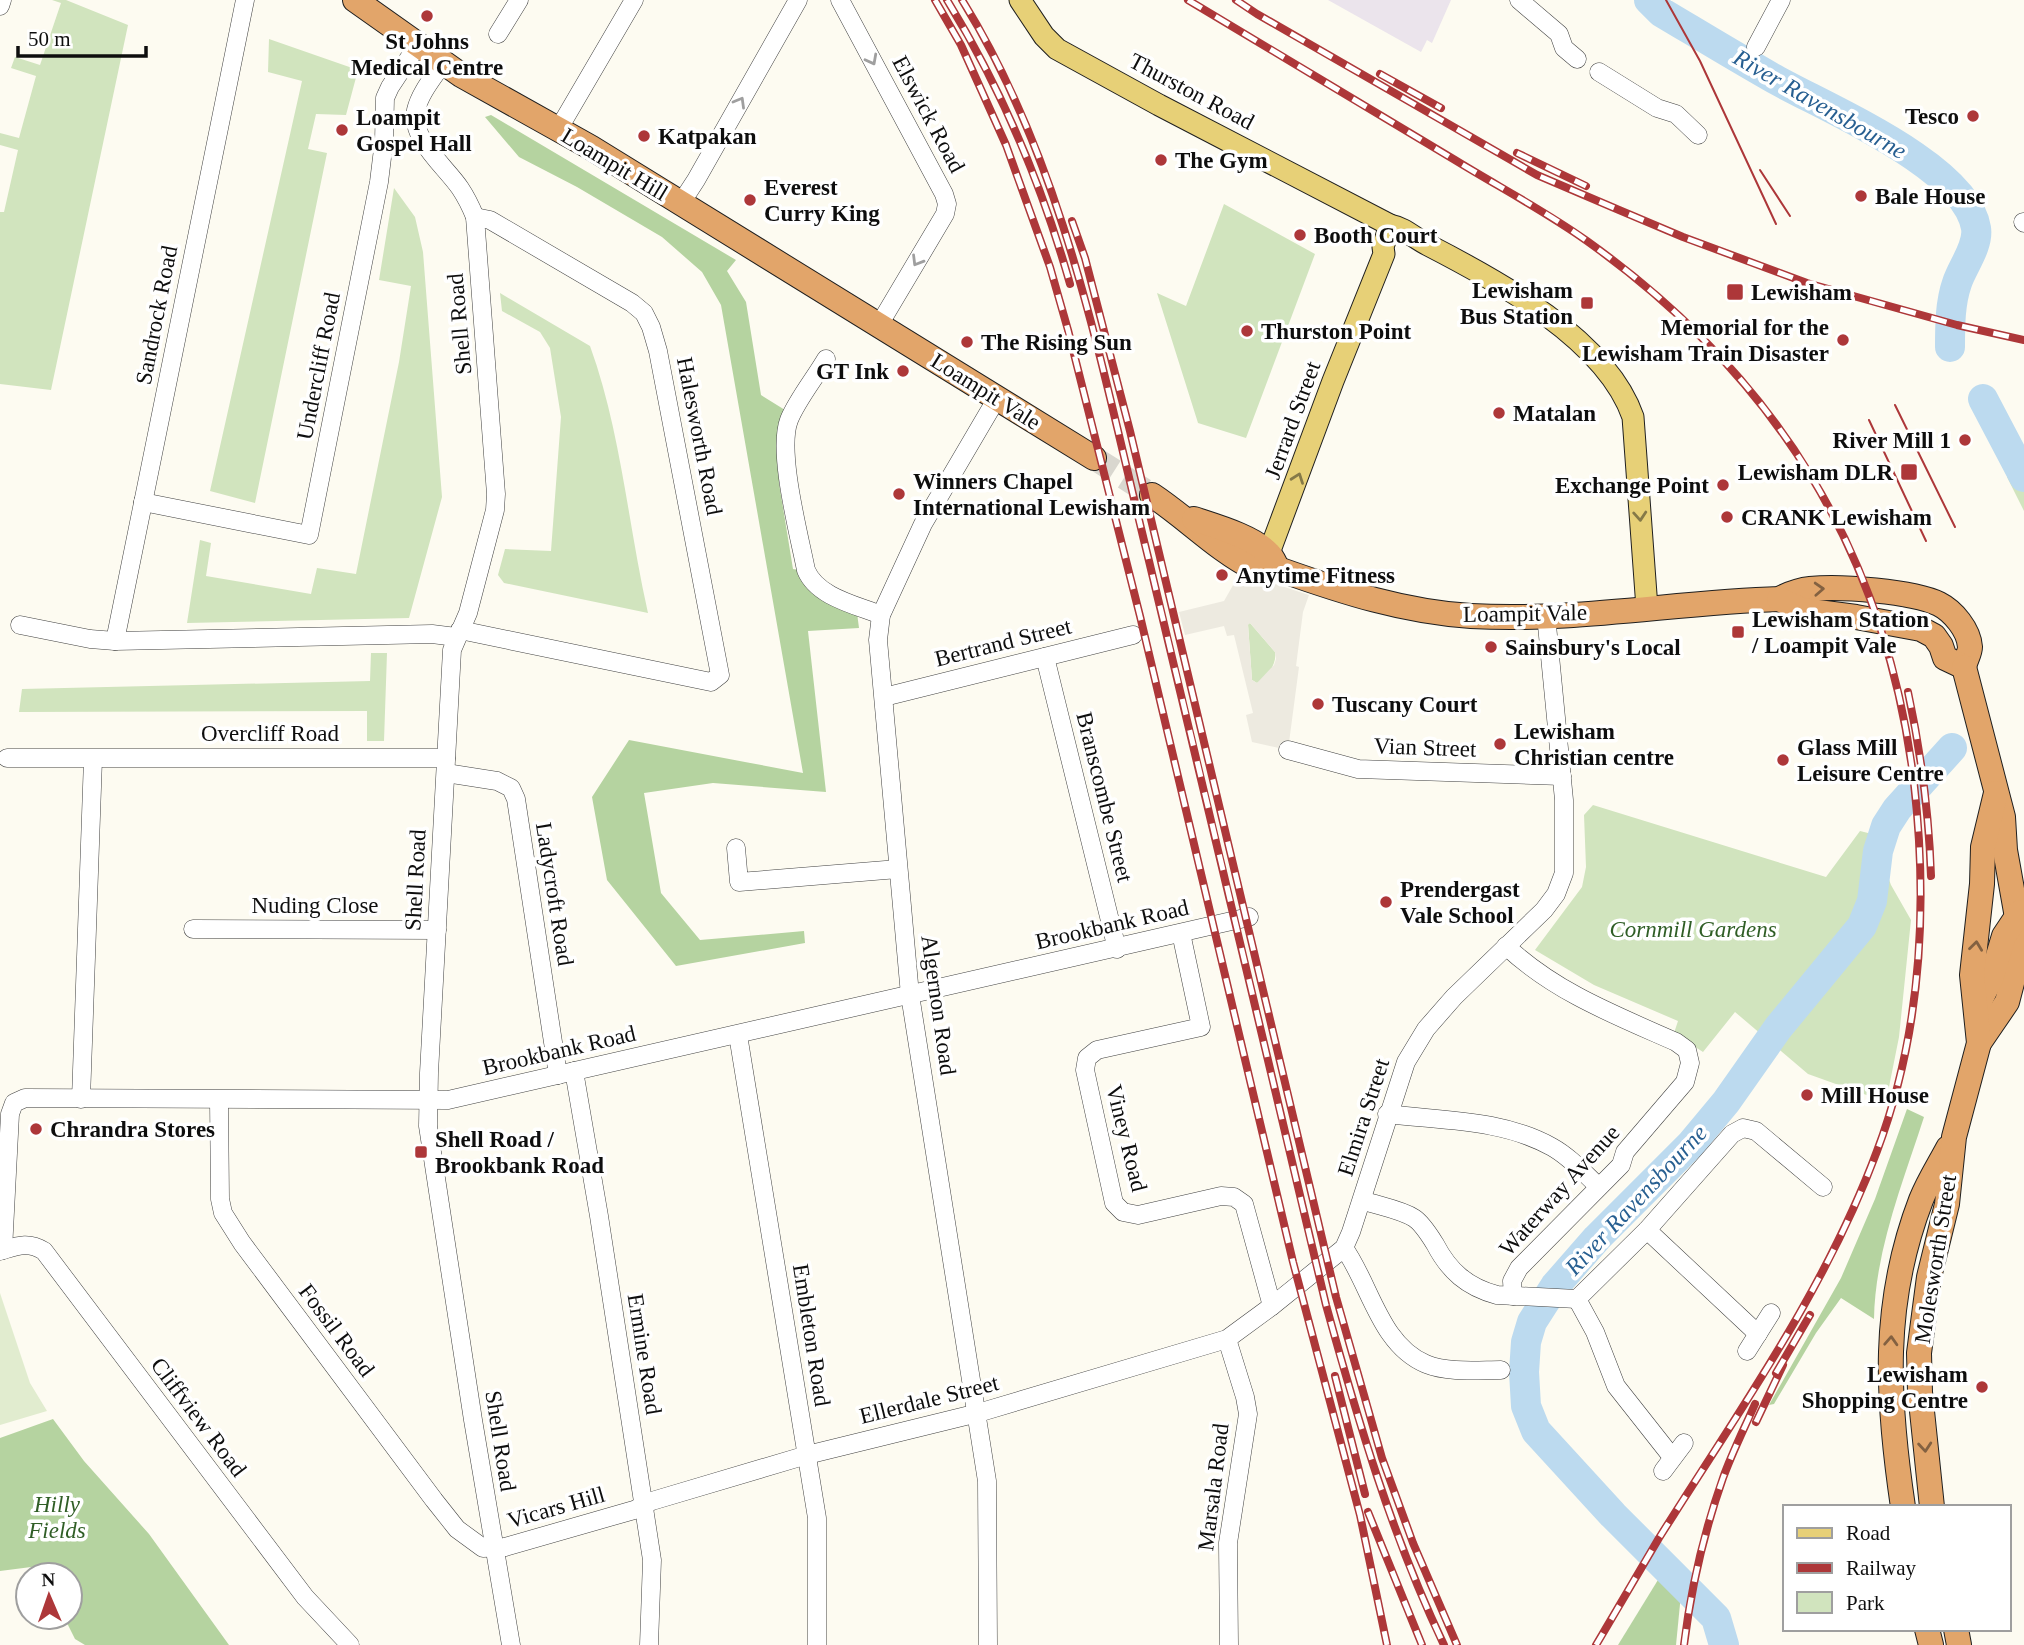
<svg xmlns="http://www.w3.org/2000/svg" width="2024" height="1645" viewBox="0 0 2024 1645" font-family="Georgia,serif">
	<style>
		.industrial { fill: #ebe4ec }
		.green { fill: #d1e4be }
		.forest { fill: #b5d3a0 }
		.pitch { fill: #e1eccf }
		.plaza { fill: #edeae0; fill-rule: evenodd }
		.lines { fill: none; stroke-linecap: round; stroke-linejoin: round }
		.river { stroke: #bcdaef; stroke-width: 30 }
		.highway-tunnel { stroke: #d9d7cf; stroke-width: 24; stroke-dasharray: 24 12; stroke-linecap: butt }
		.minor-casing { stroke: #414141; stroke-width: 19 }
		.major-casing { stroke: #1f1f1f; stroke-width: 23 }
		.highway-casing { stroke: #1f1f1f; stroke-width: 26 }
		.minor { stroke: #fff; stroke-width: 18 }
		.major { stroke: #e7d077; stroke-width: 21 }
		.highway { stroke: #e2a56a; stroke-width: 24 }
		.tram { stroke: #ad3739; stroke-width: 2 }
		.rail-casing { stroke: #ad3739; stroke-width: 8 }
		.rail { stroke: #fff; stroke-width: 5; stroke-dasharray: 16; stroke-linecap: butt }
		.oneway { stroke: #9f9f9f }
		.oneway2 { stroke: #857948 }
		.oneway3 { stroke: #836141 }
		.poi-dot { fill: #ad3739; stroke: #fff; stroke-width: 2.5 }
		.labels { text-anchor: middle; stroke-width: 7; stroke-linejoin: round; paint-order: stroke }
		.poi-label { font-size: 23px; font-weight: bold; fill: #0e0e0e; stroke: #fff; text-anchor: start }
		.street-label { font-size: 23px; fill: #0e0e0e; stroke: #fff }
		.park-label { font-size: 23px; font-style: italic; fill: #305e26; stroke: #fff }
		.water-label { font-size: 24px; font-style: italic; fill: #275f91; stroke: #fff }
	</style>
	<rect width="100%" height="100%" fill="#fdfbf1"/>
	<polygon class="industrial" points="1328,0 1451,0 1432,43 1427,40 1421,52"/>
	<g class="green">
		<polygon points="52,0 66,0 128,25 51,390 0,384 0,212 4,212 18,150 0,145 0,133 19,138 36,76 11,68 15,57 40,65 61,3"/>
		<polygon points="269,39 358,70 346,115 316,114 308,149 327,153 255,503 210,491 302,81 268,72"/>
		<polygon points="394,188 415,217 423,252 442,497 409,618 187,623 200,540 211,543 206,576 311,594 317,568 356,574 399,362 411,286 379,280"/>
		<polygon points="1224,204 1315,254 1246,438 1198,423 1157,293 1186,306"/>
		<path d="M500,293L590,346C621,431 628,525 648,613L504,583L498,575L505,549L551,551L561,417L550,348L540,332L502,311Z"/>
		<polygon points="2024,468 2024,511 2007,477"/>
		<path d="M1250,623L1275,652C1277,665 1267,677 1257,683L1252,680L1248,624Z"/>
		<polygon points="371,653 387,653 384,741 367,741 367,711 19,712 22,689 370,681"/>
		<polygon points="1593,805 1826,877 1860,831 1872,834 1891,885 1911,920 1899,1037 1886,1102 1808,1074 1735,1012 1703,1052 1674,1033 1678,1021 1594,985 1535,950 1582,887 1586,867 1584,815"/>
	</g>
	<g class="forest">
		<path d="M491,115L736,260L727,271L746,302L761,395L785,410L783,474L779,483L793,569L799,570C806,596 833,603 857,613L859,628L808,631L826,792L713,783L644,793L661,893L700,940L804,931L805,943L676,966L607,880L592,797L629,740L803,773L721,305L702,272L662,237L577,187L519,157L485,117Z"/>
		<path d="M1907,1109L1924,1117C1903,1182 1875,1251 1874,1319L1841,1298L1816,1333L1774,1404L1769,1405L1841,1278L1875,1199Z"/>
		<polygon points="53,1419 84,1461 149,1534 229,1645 85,1645 75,1639 64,1617 70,1617 70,1575 43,1575 39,1566 0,1571 0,1438"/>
		<polygon points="1661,1575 1681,1594 1676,1645 1618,1645"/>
	</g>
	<polygon class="pitch" points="0,1293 30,1383 47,1411 0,1425"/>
	<path class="plaza" d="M1242,573L1309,595L1303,612L1296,666L1299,667L1288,750L1252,742L1246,715L1253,713L1234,635L1227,636L1224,626L1185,635L1179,612L1224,601L1236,580V576ZM1250,623L1275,652L1276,659L1274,665L1257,683L1252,680L1248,625Z"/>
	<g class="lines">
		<g class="river">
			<path d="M1649,0L1661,12C1698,34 1734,56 1771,77C1823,107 1966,165 1976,228C1979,246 1962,267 1957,283C1950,303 1950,326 1950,347"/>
			<polyline points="1983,399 2024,477"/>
			<polyline points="1724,1645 1716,1618 1613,1515 1536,1431 1526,1406 1524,1372 1526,1342 1532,1322 1555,1286 1597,1238 1691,1144 1726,1102 1778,1028 1862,926 1872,901 1878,851 1886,826 1897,809 1952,748"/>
		</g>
		<polyline class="highway-tunnel" points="1094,458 1152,495"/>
		<g class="minor-casing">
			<g id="minor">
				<polyline points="840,0 944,194 947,204 945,214 879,325"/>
				<polyline points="1519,0 1559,34 1564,48 1577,59"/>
				<polyline points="0,6 2,0"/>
				<polyline points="498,34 519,0"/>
				<polyline points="1756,47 1781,0"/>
				<path d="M443,63C433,78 420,93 416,110C410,139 445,166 460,188C466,197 471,207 475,217L496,494L495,510L468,613L452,650L429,1073L428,1126L473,1420L511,1645"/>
				<polyline points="1599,72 1657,108 1676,114 1698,135"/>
				<polyline points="558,130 634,0"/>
				<polyline points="681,203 696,180 798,0"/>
				<polyline points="2023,222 2024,223"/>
				<path d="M826,359C815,378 797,400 789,420C777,452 799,534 806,570C817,597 856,605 881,615"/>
				<polyline points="143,502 309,535 379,182 384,141 385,98 390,87 417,46"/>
				<polyline points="20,625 90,639 115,641 432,634 456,637"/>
				<polyline points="460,630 711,682 720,675 658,351 651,327 644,313 632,303 490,220 475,217"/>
				<polyline points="115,641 245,0"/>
				<polyline points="1045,657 1117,949"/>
				<polyline points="884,697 1133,635"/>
				<polyline points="1288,750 1358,769 1562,776"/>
				<polyline points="7,758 446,758"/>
				<polyline points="446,773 497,781 511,788 516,799 558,1075"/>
				<polyline points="736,848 739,882 898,869"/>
				<polyline points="193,929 437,930"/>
				<polyline points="1181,933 1201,1027 1097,1050 1087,1058 1085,1070 1114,1203 1123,1212 1138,1215 1221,1196 1234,1197 1244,1204 1272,1306"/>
				<path d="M1506,946C1555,992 1615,1015 1676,1042L1687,1050L1690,1063L1685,1082L1625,1152L1621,1165L1519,1268L1512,1281L1513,1296"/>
				<polyline points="738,1035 817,1518 817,1645"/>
				<polyline points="574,1071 599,1216 652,1560 649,1645"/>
				<polyline points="81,1099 93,759"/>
				<polyline points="219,1100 220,1199 223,1213 242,1243 434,1500 457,1529 483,1548 505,1547 634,1510 652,1501 807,1455 978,1413 1227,1339 1272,1306 1344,1248 1351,1232 1406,1062 1426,1029 1454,997 1544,910 1556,894 1564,873 1564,800 1546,615"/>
				<path d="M1387,1114C1443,1121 1502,1119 1552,1147C1570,1157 1584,1173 1598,1186"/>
				<path d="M1362,1200C1378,1206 1400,1209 1414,1218C1422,1223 1430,1236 1435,1244C1449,1271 1467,1287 1497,1295L1577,1299"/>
				<polyline points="1647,1230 1758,1334"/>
				<path d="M1344,1248C1370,1284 1380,1345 1426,1364C1448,1373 1478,1370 1501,1370"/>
				<polyline points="3,1250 10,1114 14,1103 25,1098 448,1100 1249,917"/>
				<path d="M0,1251C17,1246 28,1241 44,1251L305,1597L350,1645"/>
				<polyline points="1577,1299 1647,1230 1732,1134 1743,1128 1756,1131 1823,1187"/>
				<polyline points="1577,1299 1595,1332 1616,1386 1672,1457"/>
				<polyline points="1227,1339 1245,1397 1248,1414 1228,1543 1229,1645"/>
				<polyline points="1747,1351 1771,1313"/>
				<polyline points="1663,1471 1684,1443"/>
				<polyline points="988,1645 987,1481 910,995 878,640 881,615 923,524 997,398"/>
			</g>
		</g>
		<g class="major-casing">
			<g id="major">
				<path d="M1020,0L1044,36L1057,49L1159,105L1390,225C1405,228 1414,238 1428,245C1498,281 1606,339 1633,417L1647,608"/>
				<polyline points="1269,553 1333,381 1384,254 1383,247 1390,225"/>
			</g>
		</g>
		<g class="highway-casing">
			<g id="highway">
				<polyline points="355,0 461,75 590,147 1094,458"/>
				<path d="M1152,495C1187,518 1217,550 1255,569C1264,573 1272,567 1281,570C1343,592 1405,612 1471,616C1574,622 1677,602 1779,599C1789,594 1800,590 1810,589C1840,586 1912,591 1939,604C1953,611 1969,630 1970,647C1970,653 1965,661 1964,667"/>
				<path d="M1194,519C1215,526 1254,537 1269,554C1273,558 1275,564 1278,569"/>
				<polyline points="1779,599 1802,610 1856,617 1921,629 1934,636 1941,646 1945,658 1964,667"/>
				<polyline points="1964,667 2003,817 2005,850 2021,940 2020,952 2007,1002 1979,1043"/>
				<polyline points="1976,1009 1991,979 2004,936 2020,912"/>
				<path d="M1903,1507C1887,1399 1881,1304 1921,1200C1928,1182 1939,1165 1948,1148"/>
				<polyline points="1932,1507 1920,1392 1919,1353 1929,1277 1947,1204 1954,1137 1979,1043 1972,975 1982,884 1983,847 1996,793"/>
				<polyline points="1927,1629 1931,1645"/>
				<polyline points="1956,1629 1959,1645"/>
			</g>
		</g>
		<use href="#minor" class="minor"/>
		<use href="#major" class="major"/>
		<use href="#highway" class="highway"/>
		<g class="tram">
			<polyline points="1666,0 1700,61 1776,224"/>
			<polyline points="1760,170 1790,216"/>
			<polyline points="1895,405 1955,527"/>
			<polyline points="1869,420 1926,541"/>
		</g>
		<g class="rail-casing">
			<g id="rail">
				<polyline points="935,0 961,45 1006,145 1050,267 1068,330 1140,616 1293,1262 1360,1515 1387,1645"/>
				<path d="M947,0C1001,88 1042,185 1070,284"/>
				<path d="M962,0C1067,169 1102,371 1149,561C1209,809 1267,1057 1326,1305C1358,1421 1392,1536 1444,1645"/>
				<path d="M1188,0C1277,53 1366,107 1455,160C1499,187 1545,211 1587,241C1776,376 1886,552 1914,783C1928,906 1921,1034 1877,1151C1825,1291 1738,1412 1659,1538C1638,1573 1617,1610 1596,1645"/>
				<polyline points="1236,0 1257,14 1537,175 1619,210 1683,237 1807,283 1957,325 2024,340"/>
				<polyline points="1380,74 1441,108"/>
				<polyline points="1517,153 1586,186"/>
				<polyline points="1072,221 1085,258 1130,431 1336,1297 1382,1458 1413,1543 1457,1645"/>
				<path d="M1908,692C1921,753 1929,813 1931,876"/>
				<polyline points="1776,1373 1810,1315"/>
				<polyline points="1335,1376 1365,1494"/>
				<polyline points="1756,1422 1783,1365"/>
				<polyline points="1368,1512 1422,1645"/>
				<path d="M1684,1645C1691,1588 1704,1532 1723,1478C1732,1453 1744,1429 1755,1404"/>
			</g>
		</g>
		<use href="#rail" class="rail"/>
	</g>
	<defs><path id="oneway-chevron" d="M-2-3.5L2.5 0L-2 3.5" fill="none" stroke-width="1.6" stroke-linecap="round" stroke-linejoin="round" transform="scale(1.75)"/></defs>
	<g class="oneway">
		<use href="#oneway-chevron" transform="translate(872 60) rotate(62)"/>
		<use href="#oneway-chevron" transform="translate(740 102) rotate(-60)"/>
		<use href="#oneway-chevron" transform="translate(917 261) rotate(121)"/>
	</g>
	<g class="oneway2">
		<use href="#oneway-chevron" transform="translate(1298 478) rotate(-70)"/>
		<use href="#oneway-chevron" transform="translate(1640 516) rotate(86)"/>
	</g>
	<g class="oneway3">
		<use href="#oneway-chevron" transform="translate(1819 589) rotate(-3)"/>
		<use href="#oneway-chevron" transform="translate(1976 946) rotate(-83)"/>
		<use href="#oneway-chevron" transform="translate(1891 1341) rotate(-87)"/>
		<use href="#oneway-chevron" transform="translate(1925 1447) rotate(85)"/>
	</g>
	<g class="poi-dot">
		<circle cx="427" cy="16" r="7"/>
		<circle cx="1973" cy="116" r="7"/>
		<circle cx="342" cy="130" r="7"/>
		<circle cx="644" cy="136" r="7"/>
		<circle cx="1161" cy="160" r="7"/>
		<circle cx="1861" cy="196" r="7"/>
		<circle cx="750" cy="200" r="7"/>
		<circle cx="1300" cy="235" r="7"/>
		<rect x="1726" y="283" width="18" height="18" rx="3.5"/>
		<rect x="1580" y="296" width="14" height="14" rx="3.5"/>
		<circle cx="1247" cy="331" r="7"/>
		<circle cx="1843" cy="340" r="7"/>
		<circle cx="967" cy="342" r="7"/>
		<circle cx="903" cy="371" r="7"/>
		<circle cx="1499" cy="413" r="7"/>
		<circle cx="1965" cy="440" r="7"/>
		<rect x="1900" y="463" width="18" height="18" rx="3.5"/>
		<circle cx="1723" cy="485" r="7"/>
		<circle cx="899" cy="494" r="7"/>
		<circle cx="1727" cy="517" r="7"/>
		<circle cx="1222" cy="575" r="7"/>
		<rect x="1731" y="625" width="14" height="14" rx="3.5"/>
		<circle cx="1491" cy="647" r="7"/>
		<circle cx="1318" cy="704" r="7"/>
		<circle cx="1500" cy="744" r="7"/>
		<circle cx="1783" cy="760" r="7"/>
		<circle cx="1386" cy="902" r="7"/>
		<circle cx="1807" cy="1095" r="7"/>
		<circle cx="36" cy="1129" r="7"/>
		<rect x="414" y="1145" width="14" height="14" rx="3.5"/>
		<circle cx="1982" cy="1387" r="7"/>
	</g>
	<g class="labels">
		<g class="poi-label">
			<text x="427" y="49" text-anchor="middle">St Johns<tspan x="427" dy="26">Medical Centre</tspan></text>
			<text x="1959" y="124" text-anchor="end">Tesco</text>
			<text x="356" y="125">Loampit<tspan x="356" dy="26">Gospel Hall</tspan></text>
			<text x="658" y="144">Katpakan</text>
			<text x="1175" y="168">The Gym</text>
			<text x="764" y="195">Everest<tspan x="764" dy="26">Curry King</tspan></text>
			<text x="1875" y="204">Bale House</text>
			<text x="1314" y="243">Booth Court</text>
			<text x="1573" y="298" text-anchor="end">Lewisham<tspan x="1573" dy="26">Bus Station</tspan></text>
			<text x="1751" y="300">Lewisham</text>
			<text x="1829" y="335" text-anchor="end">Memorial for the<tspan x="1829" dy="26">Lewisham Train Disaster</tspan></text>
			<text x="1261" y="339">Thurston Point</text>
			<text x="981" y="350">The Rising Sun</text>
			<text x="889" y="379" text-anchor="end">GT Ink</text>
			<text x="1513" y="421">Matalan</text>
			<text x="1951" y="448" text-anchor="end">River Mill 1</text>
			<text x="1893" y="480" text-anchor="end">Lewisham DLR</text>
			<text x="913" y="489">Winners Chapel<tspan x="913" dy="26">International Lewisham</tspan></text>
			<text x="1709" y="493" text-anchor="end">Exchange Point</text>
			<text x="1741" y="525">CRANK Lewisham</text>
			<text x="1236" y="583">Anytime Fitness</text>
			<text x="1752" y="627">Lewisham Station<tspan x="1752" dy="26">/ Loampit Vale</tspan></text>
			<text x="1505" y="655">Sainsbury's Local</text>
			<text x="1332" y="712">Tuscany Court</text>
			<text x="1514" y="739">Lewisham<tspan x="1514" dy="26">Christian centre</tspan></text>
			<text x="1797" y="755">Glass Mill<tspan x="1797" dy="26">Leisure Centre</tspan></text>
			<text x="1400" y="897">Prendergast<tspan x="1400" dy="26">Vale School</tspan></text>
			<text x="1821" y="1103">Mill House</text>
			<text x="50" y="1137">Chrandra Stores</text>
			<text x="435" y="1147">Shell Road /<tspan x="435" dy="26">Brookbank Road</tspan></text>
			<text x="1968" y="1382" text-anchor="end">Lewisham<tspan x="1968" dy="26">Shopping Centre</tspan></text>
		</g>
		<g class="street-label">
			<text transform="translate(1192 91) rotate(28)" y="8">Thurston Road</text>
			<text transform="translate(929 114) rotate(62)" y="8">Elswick Road</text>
			<text transform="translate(615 164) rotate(31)" y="8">Loampit Hill</text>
			<text transform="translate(156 315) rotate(-79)" y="8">Sandrock Road</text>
			<text transform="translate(459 324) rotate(-95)" y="8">Shell Road</text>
			<text transform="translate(318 366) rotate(-79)" y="8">Undercliff Road</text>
			<text transform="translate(986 391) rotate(32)" y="8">Loampit Vale</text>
			<text transform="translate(1292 420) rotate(-70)" y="8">Jerrard Street</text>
			<text transform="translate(700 436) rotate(79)" y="8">Halesworth Road</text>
			<text transform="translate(1525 613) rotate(-1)" y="8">Loampit Vale</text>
			<text transform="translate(1003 642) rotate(-14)" y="8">Bertrand Street</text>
			<text x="270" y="741">Overcliff Road</text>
			<text transform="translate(1425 747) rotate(2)" y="8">Vian Street</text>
			<text transform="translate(1105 797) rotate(76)" y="8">Branscombe Street</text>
			<text transform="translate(415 880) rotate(-87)" y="8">Shell Road</text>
			<text transform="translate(555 894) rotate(81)" y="8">Ladycroft Road</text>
			<text x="315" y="913">Nuding Close</text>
			<text transform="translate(1112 924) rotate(-13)" y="8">Brookbank Road</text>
			<text transform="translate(939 1005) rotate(82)" y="8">Algernon Road</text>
			<text transform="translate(559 1050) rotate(-13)" y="8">Brookbank Road</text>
			<text transform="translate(1363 1117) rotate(-72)" y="8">Elmira Street</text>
			<text transform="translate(1127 1138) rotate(76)" y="8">Viney Road</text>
			<text transform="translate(1559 1190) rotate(-48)" y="8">Waterway Avenue</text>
			<text transform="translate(1935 1259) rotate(-81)" y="8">Molesworth Street</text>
			<text transform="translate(337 1330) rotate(53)" y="8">Fossil Road</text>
			<text transform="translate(812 1335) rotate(81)" y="8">Embleton Road</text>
			<text transform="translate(645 1354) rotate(81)" y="8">Ermine Road</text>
			<text transform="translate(929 1399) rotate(-14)" y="8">Ellerdale Street</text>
			<text transform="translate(199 1417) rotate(53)" y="8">Cliffview Road</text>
			<text transform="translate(501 1441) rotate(81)" y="8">Shell Road</text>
			<text transform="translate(1213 1487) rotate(-83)" y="8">Marsala Road</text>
			<text transform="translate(556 1507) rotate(-16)" y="8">Vicars Hill</text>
		</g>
		<g class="park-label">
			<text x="1693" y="937">Cornmill Gardens</text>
			<text x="57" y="1512">Hilly<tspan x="57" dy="26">Fields</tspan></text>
		</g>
		<g class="water-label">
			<text transform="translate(1820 104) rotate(30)" y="8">River Ravensbourne</text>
			<text transform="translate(1636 1200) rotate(-47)" y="8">River Ravensbourne</text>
		</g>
	</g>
	<rect x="1783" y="1505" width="228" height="126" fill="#ffffff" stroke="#9f9f9f" stroke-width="2"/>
	<rect x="1797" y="1528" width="35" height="10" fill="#e7d077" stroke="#9f9f9f" stroke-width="2"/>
	<text x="1846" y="1540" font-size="21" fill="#0e0e0e">Road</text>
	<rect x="1797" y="1563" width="35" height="10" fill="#ad3739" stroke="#9f9f9f" stroke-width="2"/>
	<text x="1846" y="1575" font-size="21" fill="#0e0e0e">Railway</text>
	<rect x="1797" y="1592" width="35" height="21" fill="#d1e4be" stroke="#9f9f9f" stroke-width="2"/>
	<text x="1846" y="1610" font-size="21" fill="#0e0e0e">Park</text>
	<g transform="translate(49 1596) rotate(358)"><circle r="33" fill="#ffffff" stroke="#9f9f9f" stroke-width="2"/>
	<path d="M0-5L12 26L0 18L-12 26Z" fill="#ad3739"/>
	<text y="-10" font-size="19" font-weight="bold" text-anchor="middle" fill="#0e0e0e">N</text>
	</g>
	<path d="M18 46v10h128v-10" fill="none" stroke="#0e0e0e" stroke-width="3.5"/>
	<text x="28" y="46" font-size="21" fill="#0e0e0e" stroke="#ffffff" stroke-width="5" paint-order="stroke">50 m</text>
</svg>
